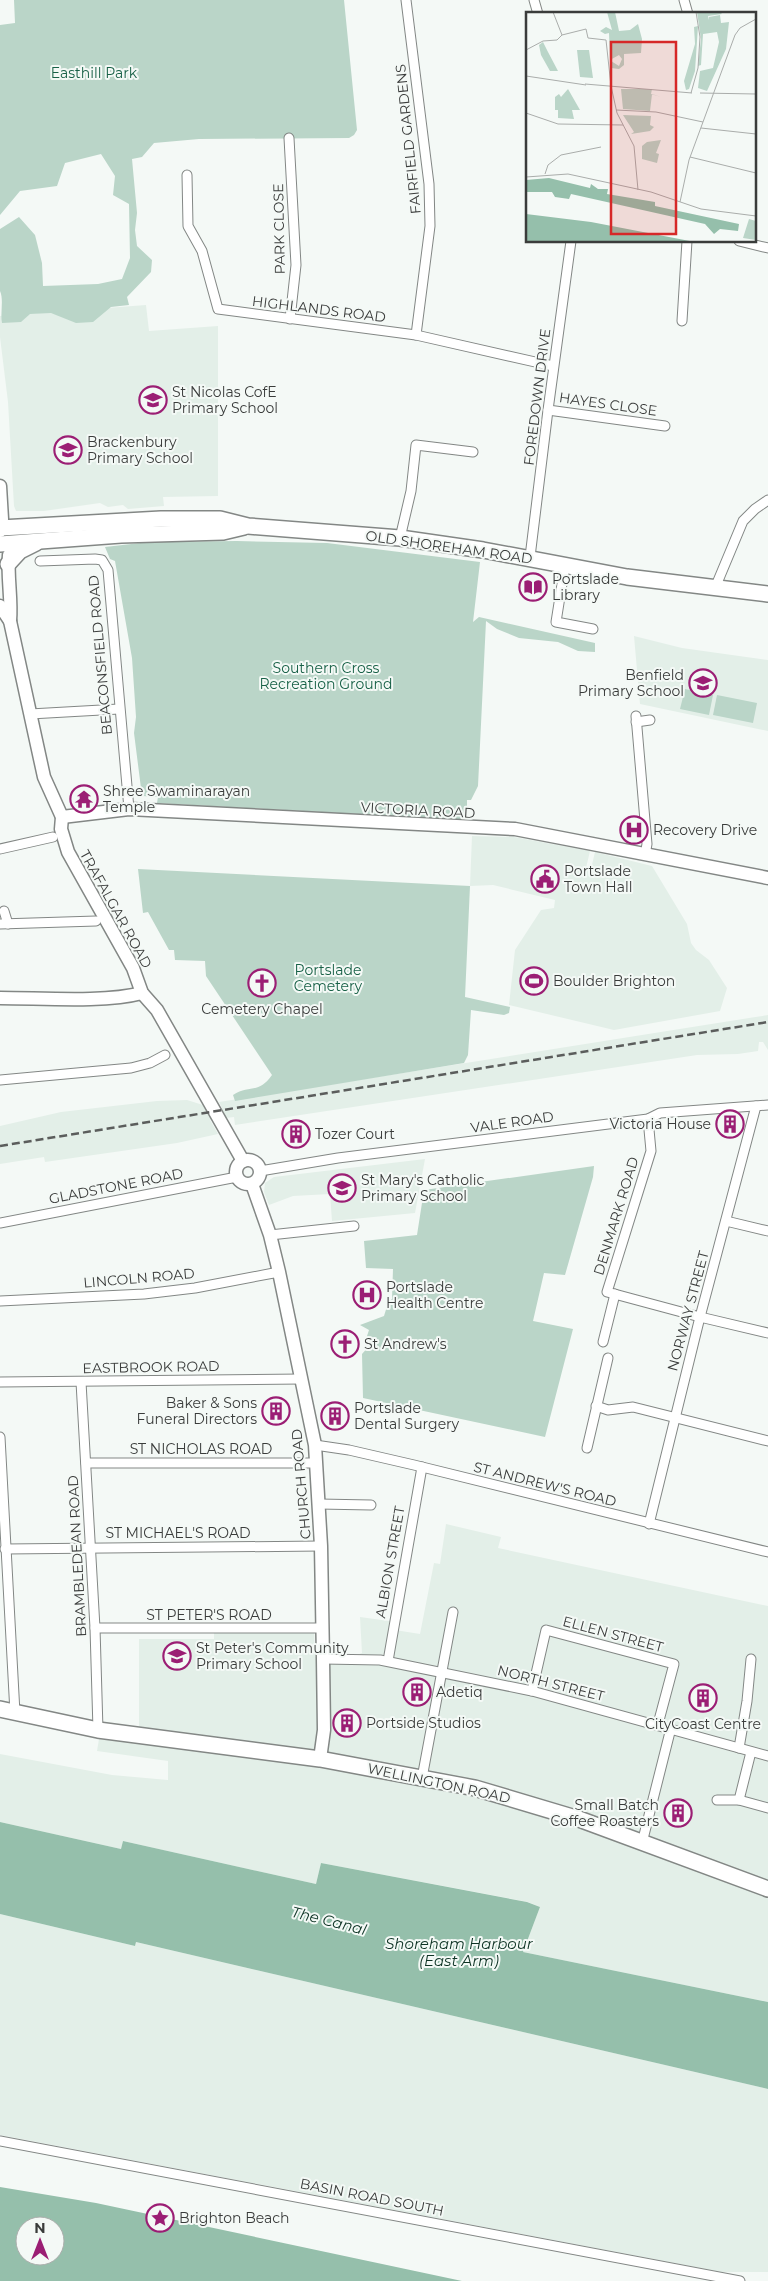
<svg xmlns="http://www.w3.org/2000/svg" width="768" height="2281" viewBox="0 0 768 2281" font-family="Montserrat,sans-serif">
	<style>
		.built { fill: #e3efe8 }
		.green { fill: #bad5c8 }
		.water { fill: #95bfab; fill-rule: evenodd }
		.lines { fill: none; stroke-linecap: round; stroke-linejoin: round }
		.street-casing { stroke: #838785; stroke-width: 11 }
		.secondary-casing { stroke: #838785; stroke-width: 15 }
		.primary-casing { stroke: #838785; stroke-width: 18 }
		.street { stroke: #fff; stroke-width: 9 }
		.secondary { stroke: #fff; stroke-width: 12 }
		.primary { stroke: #fff; stroke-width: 15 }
		.rail { stroke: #5b5d5c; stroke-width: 2.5; stroke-dasharray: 8 4; stroke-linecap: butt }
		.labels { text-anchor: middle; stroke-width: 4; stroke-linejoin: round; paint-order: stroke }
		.park-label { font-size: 14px; fill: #186147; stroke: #f4f9f6 }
		.street-label { font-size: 14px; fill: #3a3c3b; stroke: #f4f9f6 }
		.poi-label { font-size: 14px; fill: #3a3c3b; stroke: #f4f9f6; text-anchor: start }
		.water-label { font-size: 15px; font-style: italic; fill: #0d3324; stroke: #f4f9f6 }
		.inset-road { fill: none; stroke: #aaadab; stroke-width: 1 }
		.view { fill: #d62828; fill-opacity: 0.15; stroke: #d62828; stroke-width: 2.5 }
		.inset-edge { fill: none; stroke: #3a3c3b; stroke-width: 2.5 }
	</style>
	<rect width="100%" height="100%" fill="#f4f9f6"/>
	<g class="built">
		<polygon points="146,305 149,331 218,326 218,496 163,497 164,506 128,509 123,505 108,507 100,503 44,511 16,511 14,506 8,402 0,337 0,316"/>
		<polygon points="634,636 682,648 768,660 768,731 640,704"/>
		<polygon points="472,836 514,837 590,851 586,868 591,869 595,852 652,866 687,924 691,943 696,950 709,960 727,988 720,1011 614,1030 509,1005 515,950 541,910 554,908 555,900 493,885 470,886"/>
		<polygon points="768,1015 768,1050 763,1042 759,1042 758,1051 738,1054 697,1055 235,1125 234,1117 210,1120 218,1134 177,1143 45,1162 44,1157 0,1164 0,1126 61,1112 157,1101 187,1100 203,1105 207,1110 222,1108 219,1102"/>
		<polygon points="425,1159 415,1213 332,1221 330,1194 293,1196 269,1205 264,1192 265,1183 274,1177"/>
		<polygon points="446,1524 501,1537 498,1548 768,1606 768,2002 523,1952 540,1907 528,1902 321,1863 316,1884 123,1841 121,1849 0,1822 0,1754 112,1775 168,1780 168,1761 97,1751 99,1739 139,1743 139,1639 214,1639 214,1632 314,1629 315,1657 357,1655 362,1653 360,1617 396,1622 395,1630 420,1634 434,1563 440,1564"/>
		<polygon points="0,1914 135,1946 136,1942 768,2089 768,2272 721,2272 0,2135"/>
	</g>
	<g class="green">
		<path d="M14,0H344L357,130L354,135L349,138L199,139L154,143L142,157L132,159L137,213L135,230L137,246L152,260L151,272L127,297L129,305L111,307L93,322L76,323L51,313L30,314L21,322L2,323C0,313 4,300 0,291V229L19,217L35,235L42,263L43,286L98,284L122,279L130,258L129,204L113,195L115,176L101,154L65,163L57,186L20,191L0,215V25L15,23Z"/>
		<polygon points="237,541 327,543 480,562 473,622 479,617 595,643 595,652 578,651 558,642 519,638 497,629 486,621 478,786 471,800 467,800 467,820 157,803 158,797 142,796 134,733 136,717 132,658 115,561 110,559 105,547 149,542"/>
		<polygon points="685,689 713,695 709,715 680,709"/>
		<polygon points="717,695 757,703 753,723 713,715"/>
		<path d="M138,869L470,886L465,997L510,1007L509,1013L504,1015L471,1010L468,1055L464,1063L235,1101L233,1095C249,1084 258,1095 272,1075L206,976L205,961L175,960L174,950H169L148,912L143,913Z"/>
		<polygon points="594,1166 593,1177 565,1275 544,1273 533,1321 573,1329 545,1437 363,1398 362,1354 370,1345 367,1336 369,1330 360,1325 384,1316 388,1303 392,1299 393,1269 366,1268 364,1241 417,1235 424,1190"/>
	</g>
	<g class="water">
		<polygon points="0,1822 121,1849 123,1841 316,1884 321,1863 527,1902 540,1907 523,1952 768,2002 768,2089 136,1942 135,1946 0,1914"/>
		<path d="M0,2187L96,2203L462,2281H0ZM25,2226H55V2256H25Z"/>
	</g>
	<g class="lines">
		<g class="street-casing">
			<g id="street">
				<polyline points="406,0 429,184 430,226 416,335"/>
				<polyline points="534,0 538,14"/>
				<polyline points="684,0 688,14"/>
				<polyline points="289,138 296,265 290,319"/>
				<polyline points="187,175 188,226 202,251 218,309 416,335 553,366"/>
				<polyline points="739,241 768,248"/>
				<polyline points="682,321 687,241"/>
				<polyline points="548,410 665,426"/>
				<polyline points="400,538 411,491 416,445 473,452"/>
				<polyline points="530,557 548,410 571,241"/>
				<polyline points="40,561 95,559 102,560 108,570 129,809"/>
				<polyline points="565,565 556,622 593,629"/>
				<polyline points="715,588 743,521 755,509 768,500"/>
				<polyline points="30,714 119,709"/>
				<polyline points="636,716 647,844 645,855"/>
				<polyline points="636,722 650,720"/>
				<polyline points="0,849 53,837"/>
				<polyline points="4,911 8,924"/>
				<polyline points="0,924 96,921"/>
				<polyline points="0,1080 131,1068 150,1063 165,1055"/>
				<polyline points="648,1119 651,1151 607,1292 700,1317 768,1333"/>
				<polyline points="260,1171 338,1158 648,1119 660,1113 768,1105"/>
				<polyline points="726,1221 768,1231"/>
				<polyline points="0,1223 237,1177"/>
				<polyline points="270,1235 354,1226"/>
				<polyline points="0,1301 144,1294 195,1288 279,1272"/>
				<polyline points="603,1342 615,1294"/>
				<polyline points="0,1382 302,1379"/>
				<polyline points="81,1382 95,1628 98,1730"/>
				<polyline points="596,1406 608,1410 633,1407 768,1441"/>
				<polyline points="0,1437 15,1713"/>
				<polyline points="315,1445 349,1450 414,1465 768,1552"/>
				<polyline points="587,1448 608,1358"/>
				<polyline points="86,1463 316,1463"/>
				<polyline points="319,1504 371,1505"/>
				<polyline points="649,1524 700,1317 756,1106"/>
				<polyline points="5,1549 321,1546"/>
				<polyline points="95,1628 322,1628"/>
				<polyline points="323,1659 380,1660 532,1691 768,1756"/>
				<polyline points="388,1661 422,1467"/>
				<polyline points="532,1691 546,1630 674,1664 658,1724"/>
				<polyline points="739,1748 747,1701 751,1659"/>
				<polyline points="422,1778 453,1612"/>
				<polyline points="717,1800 739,1800 751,1752"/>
				<polyline points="739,1800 768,1808"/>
				<polyline points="642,1843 671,1728"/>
				<polyline points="0,2141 740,2281"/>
			</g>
		</g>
		<g class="secondary-casing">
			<g id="secondary">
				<polyline points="0,486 2,519 0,531"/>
				<path d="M9,555C7,577 12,599 10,621"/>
				<polyline points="0,606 10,621 44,777 62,817 61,829 68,852 133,968 142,993 157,1010 243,1161"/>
				<polyline points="62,817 129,809 515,829 768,878"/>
				<path d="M0,998C42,998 104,1003 142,993"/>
				<circle cx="248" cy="1172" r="12"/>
				<polyline points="252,1184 270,1235 279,1272 315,1445 321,1546 323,1659 324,1730 320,1759"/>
			</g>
		</g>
		<g class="primary-casing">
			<g id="primary">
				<polyline points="0,528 161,519 220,519 248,526 400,538 483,550 627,577 768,594"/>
				<polyline points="0,544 121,535 223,532 244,527"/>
				<polyline points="8,564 20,551 36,543"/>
				<polyline points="0,1709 98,1730 320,1759 475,1788 579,1819 768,1889"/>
			</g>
		</g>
		<use href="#street" class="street"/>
		<use href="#secondary" class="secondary"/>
		<use href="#primary" class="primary"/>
		<polyline class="rail" points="0,1146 768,1022"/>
	</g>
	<defs>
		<g id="school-ring" transform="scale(1.4375)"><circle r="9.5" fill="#f4f9f6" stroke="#9b1e74" stroke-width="1.5"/><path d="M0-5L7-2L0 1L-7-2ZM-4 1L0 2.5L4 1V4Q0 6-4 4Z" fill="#9b1e74"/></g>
		<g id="library-ring" transform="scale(1.4375)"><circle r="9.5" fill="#f4f9f6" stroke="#9b1e74" stroke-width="1.5"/><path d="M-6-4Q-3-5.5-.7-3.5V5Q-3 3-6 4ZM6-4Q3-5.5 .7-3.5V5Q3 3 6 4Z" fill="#9b1e74"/></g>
		<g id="temple-ring" transform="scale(1.4375)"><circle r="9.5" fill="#f4f9f6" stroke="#9b1e74" stroke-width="1.5"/><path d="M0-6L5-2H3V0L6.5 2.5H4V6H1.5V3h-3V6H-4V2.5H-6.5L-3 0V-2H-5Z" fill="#9b1e74"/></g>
		<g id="hospital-ring" transform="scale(1.4375)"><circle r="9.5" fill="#f4f9f6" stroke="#9b1e74" stroke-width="1.5"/><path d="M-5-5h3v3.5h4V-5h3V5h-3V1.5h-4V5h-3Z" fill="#9b1e74"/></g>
		<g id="civic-ring" transform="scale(1.4375)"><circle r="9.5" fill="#f4f9f6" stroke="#9b1e74" stroke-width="1.5"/><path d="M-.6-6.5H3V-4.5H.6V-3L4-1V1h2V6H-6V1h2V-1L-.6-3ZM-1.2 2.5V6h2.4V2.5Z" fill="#9b1e74"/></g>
		<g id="stadium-ring" transform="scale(1.4375)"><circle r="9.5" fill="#f4f9f6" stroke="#9b1e74" stroke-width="1.5"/><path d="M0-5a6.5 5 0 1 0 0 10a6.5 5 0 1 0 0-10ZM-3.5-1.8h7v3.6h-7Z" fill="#9b1e74"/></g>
		<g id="church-ring" transform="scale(1.4375)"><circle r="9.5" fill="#f4f9f6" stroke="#9b1e74" stroke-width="1.5"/><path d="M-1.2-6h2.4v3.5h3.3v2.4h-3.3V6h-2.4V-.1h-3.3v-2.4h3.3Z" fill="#9b1e74"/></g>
		<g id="building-ring" transform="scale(1.4375)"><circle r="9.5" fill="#f4f9f6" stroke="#9b1e74" stroke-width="1.5"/><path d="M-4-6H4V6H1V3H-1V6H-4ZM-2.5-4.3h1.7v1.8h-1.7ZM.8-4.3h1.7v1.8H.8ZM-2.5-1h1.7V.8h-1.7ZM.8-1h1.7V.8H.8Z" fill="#9b1e74"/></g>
		<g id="sight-ring" transform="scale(1.4375)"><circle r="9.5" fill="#f4f9f6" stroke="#9b1e74" stroke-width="1.5"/><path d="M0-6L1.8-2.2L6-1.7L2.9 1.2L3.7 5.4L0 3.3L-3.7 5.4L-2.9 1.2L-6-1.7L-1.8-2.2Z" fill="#9b1e74"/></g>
	</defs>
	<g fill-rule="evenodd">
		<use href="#school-ring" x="153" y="400"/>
		<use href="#school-ring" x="68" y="450"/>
		<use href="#library-ring" x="533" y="587"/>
		<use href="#school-ring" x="703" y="683"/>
		<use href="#temple-ring" x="84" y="799"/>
		<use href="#hospital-ring" x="634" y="830"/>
		<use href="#civic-ring" x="545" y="879"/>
		<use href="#stadium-ring" x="534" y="981"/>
		<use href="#church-ring" x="262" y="983"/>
		<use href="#building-ring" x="730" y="1124"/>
		<use href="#building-ring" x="296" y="1134"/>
		<use href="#school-ring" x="342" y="1188"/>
		<use href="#hospital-ring" x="367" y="1295"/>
		<use href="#church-ring" x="345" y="1344"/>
		<use href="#building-ring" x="276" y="1411"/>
		<use href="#building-ring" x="335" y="1416"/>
		<use href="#school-ring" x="177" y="1656"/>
		<use href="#building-ring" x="417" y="1692"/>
		<use href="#building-ring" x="703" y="1698"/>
		<use href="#building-ring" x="347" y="1723"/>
		<use href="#building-ring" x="678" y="1813"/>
		<use href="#sight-ring" x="160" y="2218"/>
	</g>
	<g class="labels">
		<g class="park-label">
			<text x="94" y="78">Easthill Park</text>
			<text x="326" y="673">Southern Cross<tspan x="326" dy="16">Recreation Ground</tspan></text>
			<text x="328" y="975">Portslade<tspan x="328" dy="16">Cemetery</tspan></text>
		</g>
		<g class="street-label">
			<text transform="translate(408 139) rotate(-96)" y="5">FAIRFIELD GARDENS</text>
			<text transform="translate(279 229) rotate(-91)" y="5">PARK CLOSE</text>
			<text transform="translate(319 309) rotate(7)" y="5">HIGHLANDS ROAD</text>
			<text transform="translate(537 397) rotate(-83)" y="5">FOREDOWN DRIVE</text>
			<text transform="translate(608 404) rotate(8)" y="5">HAYES CLOSE</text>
			<text transform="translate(449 547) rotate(8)" y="5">OLD SHOREHAM ROAD</text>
			<text transform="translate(100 655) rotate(-95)" y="5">BEACONSFIELD ROAD</text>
			<text transform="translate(418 810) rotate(3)" y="5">VICTORIA ROAD</text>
			<text transform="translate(116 909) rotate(61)" y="5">TRAFALGAR ROAD</text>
			<text transform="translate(512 1122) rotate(-8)" y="5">VALE ROAD</text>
			<text transform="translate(116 1186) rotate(-11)" y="5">GLADSTONE ROAD</text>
			<text transform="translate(616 1216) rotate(-73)" y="5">DENMARK ROAD</text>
			<text transform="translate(139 1278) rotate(-5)" y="5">LINCOLN ROAD</text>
			<text transform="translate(688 1311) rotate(-75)" y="5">NORWAY STREET</text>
			<text transform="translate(151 1367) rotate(-1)" y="5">EASTBROOK ROAD</text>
			<text x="201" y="1454">ST NICHOLAS ROAD</text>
			<text transform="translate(301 1484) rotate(-95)" y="5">CHURCH ROAD</text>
			<text transform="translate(545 1484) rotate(14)" y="5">ST ANDREW'S ROAD</text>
			<text x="178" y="1538">ST MICHAEL'S ROAD</text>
			<text transform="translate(77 1556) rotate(-93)" y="5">BRAMBLEDEAN ROAD</text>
			<text transform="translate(390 1562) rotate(-80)" y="5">ALBION STREET</text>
			<text x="209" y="1620">ST PETER'S ROAD</text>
			<text transform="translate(613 1634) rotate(15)" y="5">ELLEN STREET</text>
			<text transform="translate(551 1683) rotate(14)" y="5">NORTH STREET</text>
			<text transform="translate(439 1783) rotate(12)" y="5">WELLINGTON ROAD</text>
			<text transform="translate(372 2197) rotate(11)" y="5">BASIN ROAD SOUTH</text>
		</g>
		<g class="poi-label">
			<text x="172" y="397">St Nicolas CofE<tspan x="172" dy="16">Primary School</tspan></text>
			<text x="87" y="447">Brackenbury<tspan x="87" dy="16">Primary School</tspan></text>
			<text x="552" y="584">Portslade<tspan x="552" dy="16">Library</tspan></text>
			<text x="684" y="680" text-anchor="end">Benfield<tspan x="684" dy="16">Primary School</tspan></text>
			<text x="103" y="796">Shree Swaminarayan<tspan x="103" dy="16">Temple</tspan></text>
			<text x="653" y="835">Recovery Drive</text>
			<text x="564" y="876">Portslade<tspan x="564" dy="16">Town Hall</tspan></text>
			<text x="553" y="986">Boulder Brighton</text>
			<text x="262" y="1014" text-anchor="middle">Cemetery Chapel</text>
			<text x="711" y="1129" text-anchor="end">Victoria House</text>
			<text x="315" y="1139">Tozer Court</text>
			<text x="361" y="1185">St Mary's Catholic<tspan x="361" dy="16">Primary School</tspan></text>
			<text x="386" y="1292">Portslade<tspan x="386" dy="16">Health Centre</tspan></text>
			<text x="364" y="1349">St Andrew's</text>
			<text x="257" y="1408" text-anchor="end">Baker &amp; Sons<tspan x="257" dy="16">Funeral Directors</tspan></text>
			<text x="354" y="1413">Portslade<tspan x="354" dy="16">Dental Surgery</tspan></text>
			<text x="196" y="1653">St Peter's Community<tspan x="196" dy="16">Primary School</tspan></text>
			<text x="436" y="1697">Adetiq</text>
			<text x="366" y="1728">Portside Studios</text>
			<text x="703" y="1729" text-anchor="middle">CityCoast Centre</text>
			<text x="659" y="1810" text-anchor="end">Small Batch<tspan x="659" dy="16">Coffee Roasters</tspan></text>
			<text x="179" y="2223">Brighton Beach</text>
		</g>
		<g class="water-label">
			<text transform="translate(329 1921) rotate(14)" y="5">The Canal</text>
			<text x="459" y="1949">Shoreham Harbour<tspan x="459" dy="17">(East Arm)</tspan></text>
		</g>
	</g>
	<g transform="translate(526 12)">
		<rect width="230" height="230" fill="#f4f9f6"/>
		<path d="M81,0H89L93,19L104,18L112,12L116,27L115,41L98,42V53L93,57L85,56V49L93,54L96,47L93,43L84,48L83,21L79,22L74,19L80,15L86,18ZM171,0H194L196,2L182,4L183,8V5L194,3L195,11L203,10L200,37L181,79L172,76L174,59L187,56L193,30L191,20L177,22L175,53L172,54L175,27ZM172,14L169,59L163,77L160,78L158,69L169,32L168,15ZM17,30L22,40L32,59H24L15,43L13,33ZM51,38H63L67,66L54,65ZM42,77L54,98H46L48,107L32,106V98H29V85L33,82L35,85ZM95,77H126L125,82L135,85L126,82L124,99L97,97ZM97,103L125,104L124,113L128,115L124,119L105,122L108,120ZM135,128L130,141L133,142L131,151L116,147V134L121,130ZM223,207L230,209V228L217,226Z" fill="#bad5c8"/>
		<path d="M23,166L64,176L65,172L72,177H82L81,182L129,190V194L213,212L212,219L194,217L188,222L179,212L45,182L43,187L29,185L26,180H0V168ZM0,202L65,210L169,230H0Z" fill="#95bfab"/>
		<path class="inset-road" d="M27,0L36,23M36,23L60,17L62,26L80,28L85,74M0,38L17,29L31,28L36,23M0,64L60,73M59,72L166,81M85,74L91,101L108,134L112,178M165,81L172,56L174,25L170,0M174,81L230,82M90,98L130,100L177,110M0,101L32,112L97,113M175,116L230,122M164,145L230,161M19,162L22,153L35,143L75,135M0,165L42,162L125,180L175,197L230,204M154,190L163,148L209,23L214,16L230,7"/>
		<path class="view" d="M85,30H150V222H85Z"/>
		<rect width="230" height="230" class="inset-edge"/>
	</g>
	<g transform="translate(40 2241)"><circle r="24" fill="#f4f9f6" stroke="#aaadab"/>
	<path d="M0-4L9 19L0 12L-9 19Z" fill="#9b1e74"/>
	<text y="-8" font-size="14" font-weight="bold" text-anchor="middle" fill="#3a3c3b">N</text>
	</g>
</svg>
